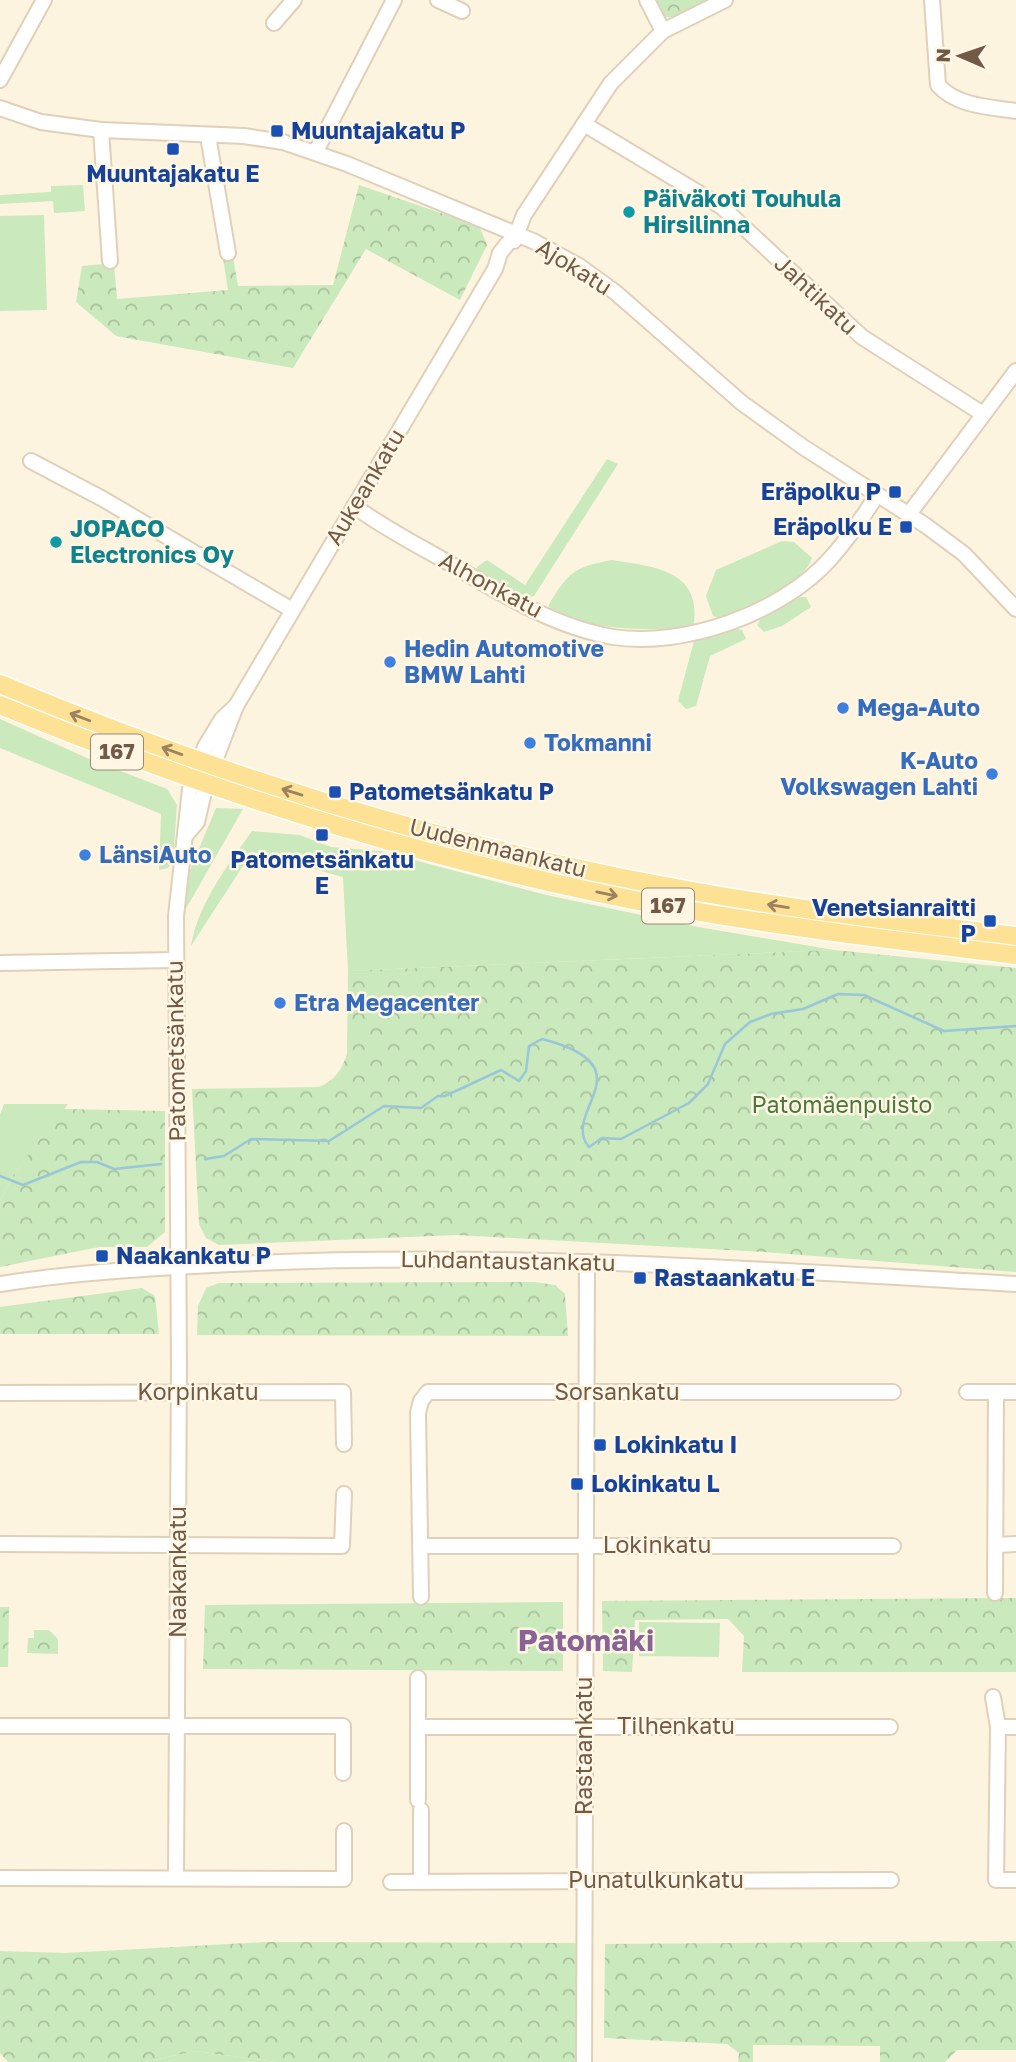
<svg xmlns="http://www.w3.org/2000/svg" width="1016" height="2062" viewBox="0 0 1016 2062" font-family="'Golos Text',sans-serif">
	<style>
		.grass { fill: #cae9bd }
		.forest { fill: url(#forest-crowns) }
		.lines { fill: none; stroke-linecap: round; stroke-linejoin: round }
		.stream { stroke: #99c7d7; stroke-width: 2.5 }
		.minor-casing { stroke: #e0d0ba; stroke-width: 18 }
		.major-casing { stroke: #fff; stroke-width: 21 }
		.minor { stroke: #fff; stroke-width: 14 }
		.major { stroke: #fde195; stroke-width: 18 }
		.oneway { stroke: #9c825e }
		.transit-dot { fill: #1a4fb4; stroke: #fff7e4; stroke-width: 2.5 }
		.culture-dot { fill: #0f9aa8; stroke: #fff7e4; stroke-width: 2.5 }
		.shop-dot { fill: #3f7fe0; stroke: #fff7e4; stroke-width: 2.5 }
		.labels { text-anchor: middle; stroke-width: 5; stroke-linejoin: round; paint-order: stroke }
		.shield { fill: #fff7e4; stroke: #9c8975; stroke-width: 2 }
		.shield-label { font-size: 21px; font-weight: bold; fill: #725a46 }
		.transit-label { font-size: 23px; font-weight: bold; fill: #164399; stroke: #fff7e4; text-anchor: start }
		.culture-label { font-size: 23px; font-weight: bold; fill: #0d838f; stroke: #fff7e4; text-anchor: start }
		.street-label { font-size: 23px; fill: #725a46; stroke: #fff7e4 }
		.shop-label { font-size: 23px; font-weight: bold; fill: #366cbe; stroke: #fff7e4; text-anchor: start }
		.park-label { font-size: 23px; fill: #4a783e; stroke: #fff7e4 }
		.district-label { font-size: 30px; font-weight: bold; fill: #896296; stroke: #fff7e4 }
	</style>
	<defs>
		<pattern id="forest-crowns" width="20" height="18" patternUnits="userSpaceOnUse" patternTransform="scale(1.75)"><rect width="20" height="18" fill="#cae9bd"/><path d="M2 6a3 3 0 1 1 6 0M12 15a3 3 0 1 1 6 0" fill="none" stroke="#a8c09b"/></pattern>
	</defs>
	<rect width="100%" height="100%" fill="#fcf4de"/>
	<g class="grass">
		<polygon points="83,185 85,211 54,213 53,201 0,204 0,195 51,192 51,186"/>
		<polygon points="44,215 47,310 0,311 0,216"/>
		<polygon points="607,459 618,464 534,596 522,599 479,573 477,567 487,560 525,585"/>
		<path d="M782,541L794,542L812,558C804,585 744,607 720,618L713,616L706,596L716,570Z"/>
		<path d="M612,560C653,567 701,569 694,624C665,634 570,630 548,606C568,573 573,567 612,560Z"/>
		<polygon points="797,597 806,597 811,607 782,626 764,632 757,625 761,619"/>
		<polygon points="738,629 742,630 746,639 710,656 696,706 686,709 678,701 694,641"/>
		<polygon points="0,719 87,758 167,789 177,805 173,861 168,868 159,870 161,814 0,748"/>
		<polygon points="216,808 243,809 184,912 190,870"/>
		<path d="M252,831L300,835L331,847L380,851L546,895L698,927L834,950L348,971L343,877L252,852L191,946C198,904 227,866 252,831Z"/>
		<polygon points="4,1104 68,1104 14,1174 0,1201 0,1115"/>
		<polygon points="639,1622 720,1623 719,1657 639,1656"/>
		<polygon points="195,2051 276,2062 144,2062"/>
	</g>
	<g class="forest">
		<polygon points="657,0 711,0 673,17 665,17"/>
		<polygon points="359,185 479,226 487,245 460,300 366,249 293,368 116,336 76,302 82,266 114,263 117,299 228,290 223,258 233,257 238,286 333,285"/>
		<path d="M834,950L1016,968V1272L764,1252L457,1235L219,1245L206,1238L199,1224L192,1089L319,1087C334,1081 342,1070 347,1054L348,971Z"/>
		<polygon points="63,1109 165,1111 165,1232 147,1247 99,1247 0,1267 0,1201 14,1174"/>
		<polygon points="535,1282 555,1285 565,1294 568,1336 197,1335 198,1306 206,1288 219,1283"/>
		<polygon points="142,1288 155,1296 159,1334 0,1334 0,1307"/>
		<polygon points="1016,1598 1016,1672 742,1672 744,1636 728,1619 635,1620 632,1672 603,1671 602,1601"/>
		<polygon points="563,1602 563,1671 203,1669 205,1605"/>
		<polygon points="0,1607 9,1607 8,1667 0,1667"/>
		<polygon points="34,1630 49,1630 58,1639 58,1654 27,1653 28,1638 34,1638"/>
		<polygon points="1016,1941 1016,2050 957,2050 945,2062 880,2062 880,2046 753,2045 753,2062 738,2062 739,2053 727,2044 604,2038 605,1944"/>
		<polygon points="267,1942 577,1943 576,2062 276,2062 195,2051 144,2062 8,2062 0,2053 0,1951 66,1953"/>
	</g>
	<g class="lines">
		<g class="stream">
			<path d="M205,1159L224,1156L251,1139L329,1141L384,1106L421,1108L438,1096H445L501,1070L519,1081L526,1071L529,1046L542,1039C651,1067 559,1112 589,1147L602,1138L621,1139L689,1103L708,1084L725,1044L750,1022L771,1014L803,1009L838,994L864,995L944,1031L1016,1026"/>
			<polyline points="0,1176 23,1185 81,1162 97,1162 114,1169 161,1164"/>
		</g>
		<g class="minor-casing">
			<g id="minor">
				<polyline points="438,0 462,11"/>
				<polyline points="647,0 663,31"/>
				<path d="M932,0L938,85C956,106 989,107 1016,111"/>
				<polyline points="274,23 294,0"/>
				<polyline points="0,80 44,0"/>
				<polyline points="0,108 41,122 101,130 244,136 283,142 347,164 533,241 579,266 615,292 742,403 803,447 925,525 964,554 1016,609"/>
				<polyline points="584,124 722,207 862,337 983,414"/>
				<polyline points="101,130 110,261"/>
				<polyline points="208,136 228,253"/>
				<polyline points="316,151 394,0"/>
				<polyline points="514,241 524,215 611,83 663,31 725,0"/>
				<polyline points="31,461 103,499 292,610"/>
				<path d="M354,506C384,528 417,545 449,563C500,593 554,627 613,637C684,648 782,613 830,559C848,539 863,517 877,495"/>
				<polyline points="909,514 1016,371"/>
				<polyline points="185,836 197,822 206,784 236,706 495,269 500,253 516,233"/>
				<polyline points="0,963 174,960"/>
				<path d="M0,1284C77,1272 155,1268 232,1264C494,1251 755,1269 1016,1284"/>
				<polyline points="967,1392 1016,1392"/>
				<polyline points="0,1393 343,1392 344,1444"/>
				<polyline points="0,1544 342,1546 344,1494"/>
				<polyline points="997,1545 1016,1544"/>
				<polyline points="421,1546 893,1546"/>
				<polyline points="995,1593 996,1392"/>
				<polyline points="421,1597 418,1413 421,1401 428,1392 893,1392"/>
				<polyline points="993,1697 998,1727 996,1880 1016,1880"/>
				<polyline points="0,1726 343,1726 343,1773"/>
				<polyline points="420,1727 890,1727"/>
				<polyline points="998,1727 1016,1727"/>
				<polyline points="418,1800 418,1678"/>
				<polyline points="421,1810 421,1881"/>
				<polyline points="0,1878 344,1879 344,1831"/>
				<polyline points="176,1878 179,1365 176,916 190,789 205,747 222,719 236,706"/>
				<polyline points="391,1882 891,1880"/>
				<polyline points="584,2062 587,1262"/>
			</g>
		</g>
		<g class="major-casing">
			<g id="major">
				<path d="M0,684C217,775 444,846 676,888C789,909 902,922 1016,936"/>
				<path d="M0,705C218,795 444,866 676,908C789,928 903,941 1016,955"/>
			</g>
		</g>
		<use href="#minor" class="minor"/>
		<use href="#major" class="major"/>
	</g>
	<defs><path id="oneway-shaft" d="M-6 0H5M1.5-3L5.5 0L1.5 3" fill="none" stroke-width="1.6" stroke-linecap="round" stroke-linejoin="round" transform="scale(1.75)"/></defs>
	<g class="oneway">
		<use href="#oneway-shaft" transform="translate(80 717) rotate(-159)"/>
		<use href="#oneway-shaft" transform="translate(172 751) rotate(-160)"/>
		<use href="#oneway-shaft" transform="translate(292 792) rotate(-163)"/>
		<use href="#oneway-shaft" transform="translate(607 894) rotate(12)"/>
		<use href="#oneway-shaft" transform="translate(778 906) rotate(-171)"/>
	</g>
	<g class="transit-dot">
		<rect x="270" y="124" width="14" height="14" rx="3.5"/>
		<rect x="166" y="142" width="14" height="14" rx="3.5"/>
		<rect x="888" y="485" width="14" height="14" rx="3.5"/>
		<rect x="899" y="520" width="14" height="14" rx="3.5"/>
		<rect x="328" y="785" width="14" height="14" rx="3.5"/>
		<rect x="315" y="828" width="14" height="14" rx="3.5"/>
		<rect x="983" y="914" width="14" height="14" rx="3.5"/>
		<rect x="95" y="1249" width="14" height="14" rx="3.5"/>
		<rect x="633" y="1271" width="14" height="14" rx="3.5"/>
		<rect x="593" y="1438" width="14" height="14" rx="3.5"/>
		<rect x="570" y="1477" width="14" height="14" rx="3.5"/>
	</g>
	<g class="culture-dot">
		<circle cx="629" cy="212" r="7"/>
		<circle cx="56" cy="542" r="7"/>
	</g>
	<g class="shop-dot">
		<circle cx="390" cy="662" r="7"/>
		<circle cx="843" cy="708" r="7"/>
		<circle cx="530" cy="743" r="7"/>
		<circle cx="992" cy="774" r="7"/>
		<circle cx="85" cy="855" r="7"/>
		<circle cx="280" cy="1003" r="7"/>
	</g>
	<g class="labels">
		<g class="shield">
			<rect x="91" y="734.5" width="52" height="35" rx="5"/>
			<rect x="642" y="888.5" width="52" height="35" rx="5"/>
		</g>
		<g class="shield-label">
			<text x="117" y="759">167</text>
			<text x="668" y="913">167</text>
		</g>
		<g class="transit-label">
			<text x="291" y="139">Muuntajakatu P</text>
			<text x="173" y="182" text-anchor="middle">Muuntajakatu E</text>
			<text x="881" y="500" text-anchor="end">Eräpolku P</text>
			<text x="892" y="535" text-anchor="end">Eräpolku E</text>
			<text x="349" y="800">Patometsänkatu P</text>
			<text x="322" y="868" text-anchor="middle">Patometsänkatu<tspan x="322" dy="26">E</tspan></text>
			<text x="976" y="916" text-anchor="end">Venetsianraitti<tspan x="976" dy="26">P</tspan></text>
			<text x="116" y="1264">Naakankatu P</text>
			<text x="654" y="1286">Rastaankatu E</text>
			<text x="614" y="1453">Lokinkatu I</text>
			<text x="591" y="1492">Lokinkatu L</text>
		</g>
		<g class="culture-label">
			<text x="643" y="207">Päiväkoti Touhula<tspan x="643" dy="26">Hirsilinna</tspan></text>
			<text x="70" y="537">JOPACO<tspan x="70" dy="26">Electronics Oy</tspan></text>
		</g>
		<g class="street-label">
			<text transform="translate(574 267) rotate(32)" y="8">Ajokatu</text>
			<text transform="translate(816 295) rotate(43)" y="8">Jahtikatu</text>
			<text transform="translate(365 487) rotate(-59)" y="8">Aukeankatu</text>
			<text transform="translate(491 585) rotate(28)" y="8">Alhonkatu</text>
			<text transform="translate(498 848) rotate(14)" y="8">Uudenmaankatu</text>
			<text transform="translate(176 1051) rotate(-91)" y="8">Patometsänkatu</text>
			<text transform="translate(508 1261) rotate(1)" y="8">Luhdantaustankatu</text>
			<text x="198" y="1400">Korpinkatu</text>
			<text x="617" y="1400">Sorsankatu</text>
			<text x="657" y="1553">Lokinkatu</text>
			<text transform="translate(178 1572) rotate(-90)" y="8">Naakankatu</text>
			<text x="676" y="1734">Tilhenkatu</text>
			<text transform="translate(584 1746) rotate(-90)" y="8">Rastaankatu</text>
			<text x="656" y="1888">Punatulkunkatu</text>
		</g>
		<g class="shop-label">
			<text x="404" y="657">Hedin Automotive<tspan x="404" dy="26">BMW Lahti</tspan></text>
			<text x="857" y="716">Mega-Auto</text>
			<text x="544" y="751">Tokmanni</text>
			<text x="978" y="769" text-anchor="end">K-Auto<tspan x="978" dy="26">Volkswagen Lahti</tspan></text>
			<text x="99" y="863">LänsiAuto</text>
			<text x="294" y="1011">Etra Megacenter</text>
		</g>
		<g class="park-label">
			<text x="842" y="1113">Patomäenpuisto</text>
		</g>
		<g class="district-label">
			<text x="586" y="1651">Patomäki</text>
		</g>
	</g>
	<g transform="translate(960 56) rotate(272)" stroke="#fff7e4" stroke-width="5" paint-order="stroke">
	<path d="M0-5L12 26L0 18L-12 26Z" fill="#725a46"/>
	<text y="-10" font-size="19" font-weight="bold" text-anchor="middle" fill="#725a46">N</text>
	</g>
</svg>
